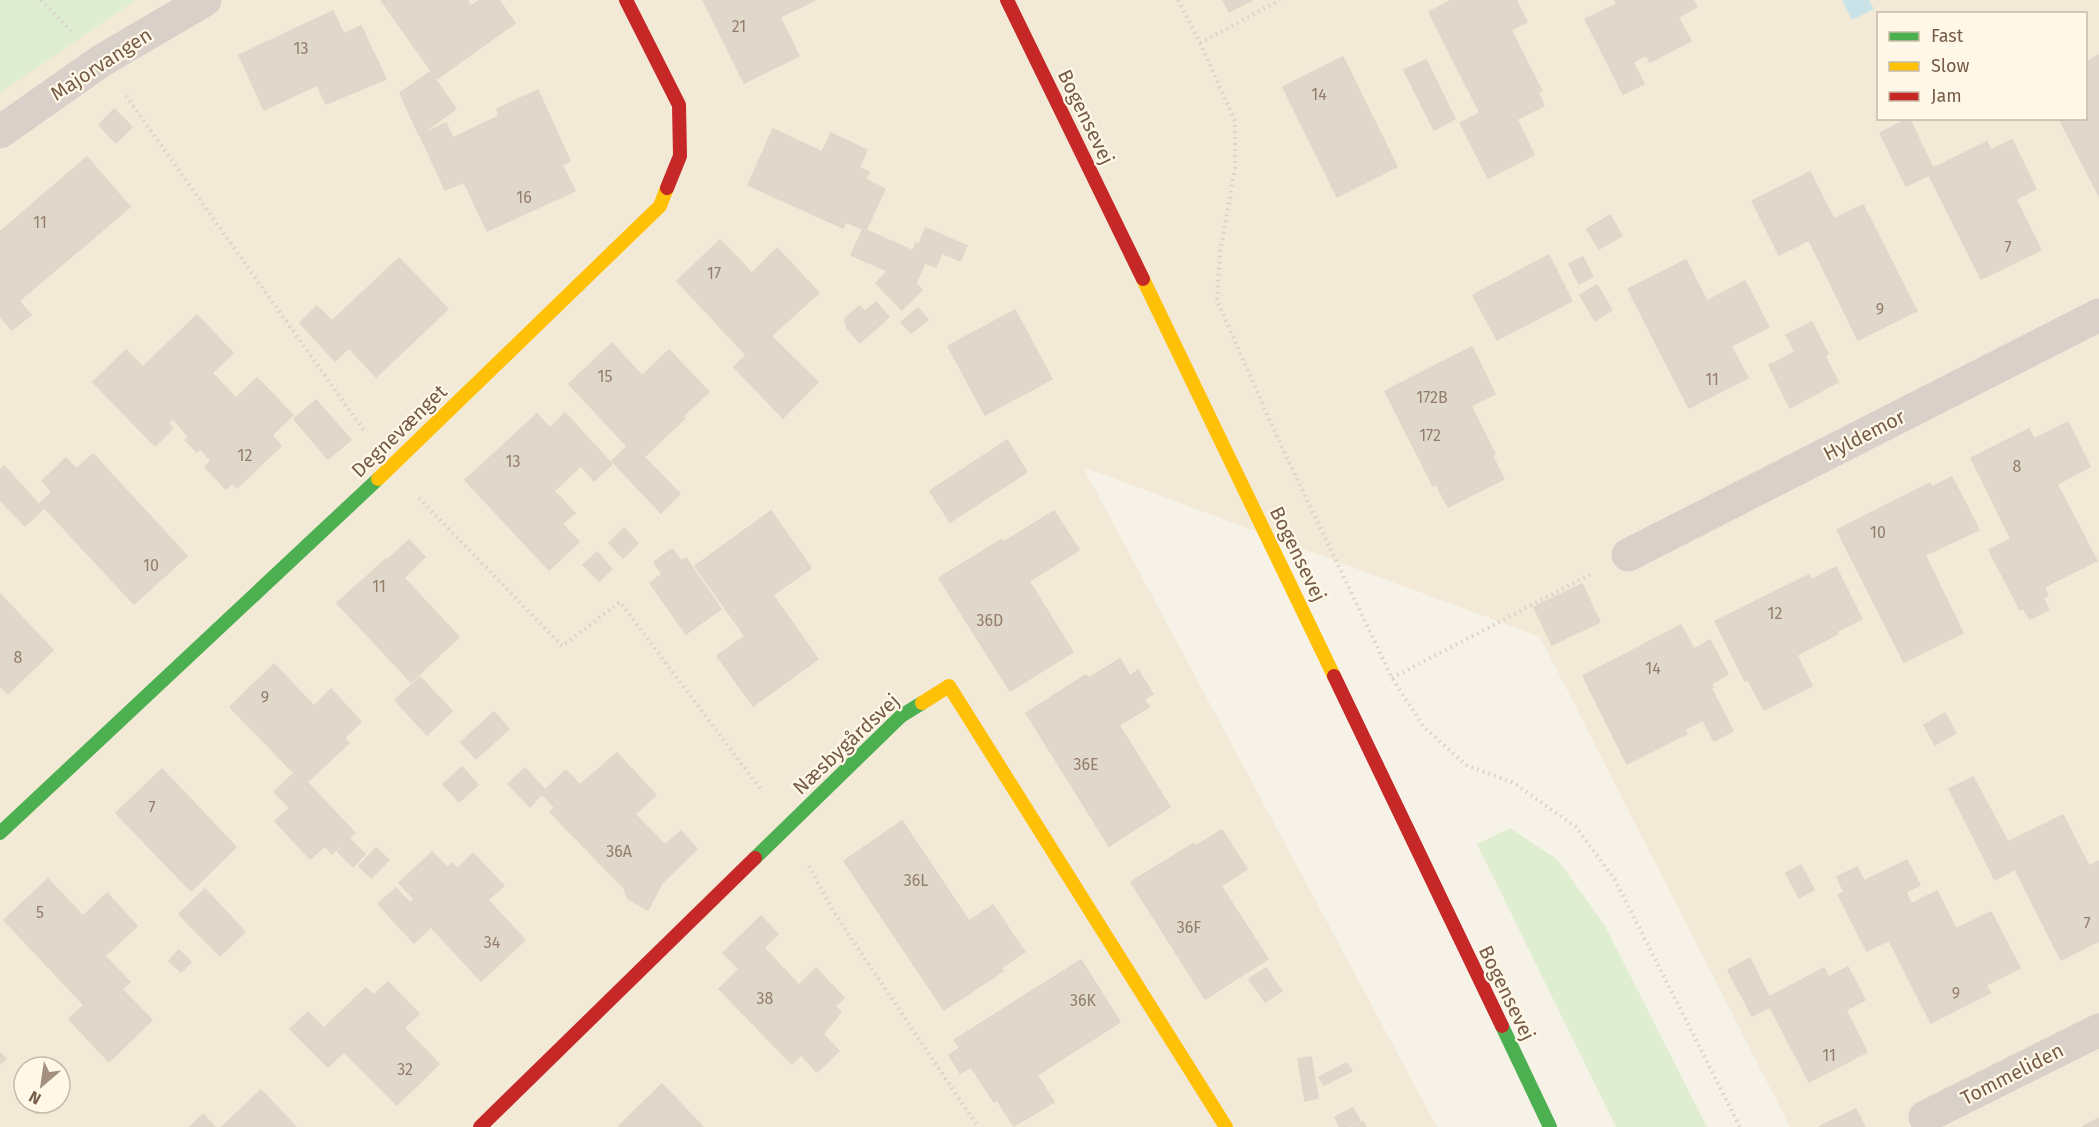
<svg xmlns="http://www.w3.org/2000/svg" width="2099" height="1127" viewBox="0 0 2099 1127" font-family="'Fira Sans',sans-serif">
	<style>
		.residential { fill: #f3e9d7; fill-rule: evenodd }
		.green { fill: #dfeed1 }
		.water { fill: #c9e2e8 }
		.building { fill: #e1d8cc; stroke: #e0d6c9; stroke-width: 1.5 }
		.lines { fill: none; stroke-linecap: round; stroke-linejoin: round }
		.path { stroke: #d8d0c9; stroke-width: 4; stroke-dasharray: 1.5 4.5; stroke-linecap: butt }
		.street { stroke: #d8d0c9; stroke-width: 33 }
		.fast { stroke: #4caf50; stroke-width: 14 }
		.slow { stroke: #ffc107; stroke-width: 14 }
		.jam { stroke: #c62828; stroke-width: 14 }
		.labels { text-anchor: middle; stroke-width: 4.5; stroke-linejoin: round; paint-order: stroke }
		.number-label { font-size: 16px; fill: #937e6b }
		.street-label { font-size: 20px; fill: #765c47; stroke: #fff8e8 }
	</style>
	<rect width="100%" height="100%" fill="#f7f2e7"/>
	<path class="residential" d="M0,0H2099V1127H1790L1540,637L1083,467L1437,1127H0ZM1878,14H2086V118H1878ZM24,1067H60V1103H24Z"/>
	<g class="green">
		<polygon points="0,0 136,0 0,93"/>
		<polygon points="1510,828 1558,860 1605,926 1707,1127 1616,1127 1477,844"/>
	</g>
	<polygon class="water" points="1842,0 1869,0 1874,9 1852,20"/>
	<g class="building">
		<polygon points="381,0 467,0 471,6 480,0 499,0 515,23 437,79"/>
		<polygon points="703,0 815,0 780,17 799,56 744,83"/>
		<polygon points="1223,0 1252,0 1229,12"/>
		<polygon points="1452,0 1516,0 1527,22 1511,30 1542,91 1538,92 1544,106 1517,119 1534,155 1488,178 1460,123 1480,113 1429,12"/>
		<polygon points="1615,0 1693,0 1697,7 1678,17 1691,41 1650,62 1646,55 1633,62 1644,84 1623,94 1585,19 1617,4"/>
		<polygon points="333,11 344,34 361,26 386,79 326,104 317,85 264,110 239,55"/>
		<polygon points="2099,55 2099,196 2059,118 2086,118 2086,62"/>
		<polygon points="1343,57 1397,167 1337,197 1283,87"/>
		<polygon points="1426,60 1455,119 1434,130 1404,70"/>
		<polygon points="430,72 456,109 419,135 400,93"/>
		<polygon points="538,90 570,161 562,165 575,191 487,231 464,182 445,190 420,135 446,123 453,138 499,116 497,109"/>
		<polygon points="114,109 132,127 116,143 99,125"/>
		<polygon points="1909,118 1933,168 1987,142 1991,150 2012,140 2036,189 2016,199 2041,250 1981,279 1929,175 1906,186 1880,133"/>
		<polygon points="773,129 822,152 831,133 867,150 859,168 869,172 865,179 885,189 866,230 913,251 916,243 919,244 926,228 967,246 960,261 942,253 936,267 925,263 916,283 922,290 902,310 876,283 888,271 851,255 863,229 846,222 843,228 748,185"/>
		<polygon points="87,157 130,207 19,301 31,315 12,330 0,316 0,232"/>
		<polygon points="1810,172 1834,219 1863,205 1917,311 1858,340 1809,240 1779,255 1752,201"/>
		<polygon points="1610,215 1622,236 1599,249 1587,229"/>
		<polygon points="720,240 752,273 777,248 819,293 771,336 818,382 783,418 734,367 746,355 677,281"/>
		<polygon points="1549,255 1572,301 1497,340 1473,295"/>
		<polygon points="1583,257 1593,277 1579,284 1569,264"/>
		<polygon points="399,258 448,309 376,377 349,348 335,361 300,323 317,306 332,321"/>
		<polygon points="1686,260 1707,301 1745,281 1769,327 1731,346 1748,378 1689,408 1628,289"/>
		<polygon points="1597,285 1612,310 1595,321 1580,295"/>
		<polygon points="876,302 889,317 860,343 847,328 845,319 859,306 865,311"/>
		<polygon points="918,308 928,320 911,333 901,322"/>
		<polygon points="1015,310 1052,379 985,415 948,346"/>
		<polygon points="197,315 233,353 212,373 236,398 257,378 293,415 272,435 281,446 237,488 232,483 226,489 205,467 211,461 201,449 197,452 185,440 189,437 173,419 168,423 173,428 155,446 93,382 126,350 143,367"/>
		<polygon points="1812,322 1828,354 1825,356 1838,382 1790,408 1769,365 1795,352 1786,335"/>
		<polygon points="612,343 642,376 669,350 709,392 683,416 685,418 644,457 680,494 661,513 612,461 627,446 569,384"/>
		<polygon points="1472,347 1495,394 1471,406 1495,454 1492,455 1504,479 1448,507 1436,484 1433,486 1385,391"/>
		<polygon points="316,400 351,440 328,459 294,419"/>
		<polygon points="565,413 612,464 594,481 581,466 554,491 575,513 562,524 579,542 549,570 465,480 537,414 550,428"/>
		<polygon points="2068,422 2090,467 2057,484 2097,561 2044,587 2048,595 2043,598 2049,610 2030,619 2023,608 2020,610 1989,550 2011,539 1971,458 2029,429 2034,439"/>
		<polygon points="1007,440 1027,472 950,522 930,491"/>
		<polygon points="93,454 187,556 134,604 40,503 52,492 42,481 66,458 76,469"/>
		<polygon points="4,466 43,509 25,526 0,500 0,470"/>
		<polygon points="1952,477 1979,530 1925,555 1963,633 1904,662 1837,530 1930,483 1932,487"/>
		<polygon points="771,511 811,568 773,595 818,659 753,706 717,656 745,636 695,566"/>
		<polygon points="1054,511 1079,550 1029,581 1073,652 1010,691 939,578 1002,539 1004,542"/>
		<polygon points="624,528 638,543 623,558 609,543"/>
		<polygon points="409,540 425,557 404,578 459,637 411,682 337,603 386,559 387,560"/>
		<polygon points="672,549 681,561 686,558 721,609 686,634 650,583 662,574 654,562"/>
		<polygon points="597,552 612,569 599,581 583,565"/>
		<polygon points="1836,567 1862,619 1837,631 1838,634 1797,655 1812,686 1764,710 1748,680 1745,681 1715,621 1809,575 1811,580"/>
		<polygon points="1582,584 1600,622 1552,645 1534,607"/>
		<polygon points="0,594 53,650 8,694 0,686"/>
		<polygon points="1681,625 1694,649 1710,640 1728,674 1711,684 1713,687 1711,688 1733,731 1714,741 1703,720 1685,729 1687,734 1627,764 1583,676"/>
		<polygon points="1120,659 1130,676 1138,670 1153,694 1144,699 1149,707 1119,725 1170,807 1109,846 1026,713 1086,675 1089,678"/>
		<polygon points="274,664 314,706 331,689 361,722 344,738 349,743 307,782 355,833 332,854 325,846 310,859 275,821 290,808 274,792 294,773 230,707"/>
		<polygon points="420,677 452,711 427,735 395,700"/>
		<polygon points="494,712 509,729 476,759 461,742"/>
		<polygon points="1945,713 1956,733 1935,745 1924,725"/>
		<polygon points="617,753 656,795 635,814 665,845 681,831 697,849 662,883 648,910 628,899 624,888 550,812 555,808 542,794 530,807 508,784 525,768 545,790 566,770 580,785"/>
		<polygon points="462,767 478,785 459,802 443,784"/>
		<polygon points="162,769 236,847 191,891 116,813"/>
		<polygon points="1973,777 2008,842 2063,815 2089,866 2099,861 2099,941 2061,960 2015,869 1995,880 1949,789"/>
		<polygon points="902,821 969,921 993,905 1025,952 1001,968 1003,971 944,1010 844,861"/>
		<polygon points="1222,830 1247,869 1221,886 1268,959 1205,999 1131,882 1194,843 1196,846"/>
		<polygon points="350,839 365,854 353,867 338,852"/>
		<polygon points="376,848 389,860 371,878 359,866"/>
		<polygon points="432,852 448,868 452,863 458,869 473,853 504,886 488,900 525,940 481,981 431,927 414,943 378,904 396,888 410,903 414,899 399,883"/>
		<polygon points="1907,860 1920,885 1906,892 1911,904 1937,891 1956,929 1991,912 2020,968 1986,985 1990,993 1931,1023 1889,940 1867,951 1838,895 1844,892 1837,877 1857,867 1864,881"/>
		<polygon points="1801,865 1814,890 1799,898 1786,873"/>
		<polygon points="48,879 83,916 107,893 137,926 105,956 130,982 122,989 152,1020 109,1062 69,1019 84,1005 4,920"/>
		<polygon points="205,889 245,932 220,956 179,914"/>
		<polygon points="761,916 778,934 764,948 799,985 816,968 844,998 835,1006 841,1012 823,1034 839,1051 817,1072 801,1055 792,1064 719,989 739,969 723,953"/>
		<polygon points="179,950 191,962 181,972 169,961"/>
		<polygon points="1750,958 1769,997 1824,968 1829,977 1848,967 1865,1000 1846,1010 1867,1052 1809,1082 1770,1007 1752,1016 1728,970"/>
		<polygon points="1081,960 1120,1022 1037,1075 1054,1102 1014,1126 997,1100 994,1102 971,1067 960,1073 949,1055 960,1048 954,1040"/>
		<polygon points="1266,968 1282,991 1265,1002 1249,979"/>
		<polygon points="388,982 419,1014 404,1028 439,1064 397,1105 344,1052 328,1067 290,1029 308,1012 324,1028 366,988 374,995"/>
		<polygon points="0,1053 6,1059 0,1064"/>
		<polygon points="1311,1057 1318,1098 1305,1101 1298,1059"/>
		<polygon points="1347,1063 1352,1071 1324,1085 1319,1077"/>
		<polygon points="662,1084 703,1127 620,1127 619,1126"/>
		<polygon points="261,1090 296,1127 222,1127"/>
		<polygon points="1353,1108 1360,1121 1348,1127 1340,1127 1335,1117"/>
		<polygon points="1856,1109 1865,1127 1819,1127"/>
		<polygon points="203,1114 215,1127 190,1127"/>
		<polygon points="2099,1118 2099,1127 2082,1127"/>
		<polygon points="1363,1122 1366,1127 1352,1127"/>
	</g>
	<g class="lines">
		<g class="path">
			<polyline points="41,0 71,31"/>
			<polyline points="1178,0 1200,43 1235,121 1235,168 1220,253 1217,300 1277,437 1392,678 1424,727 1466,765 1514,783 1576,827 1615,880 1740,1127"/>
			<polyline points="1200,43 1280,0"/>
			<polyline points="126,96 365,432"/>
			<polyline points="419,498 562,646 620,602 762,791"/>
			<polyline points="1392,678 1593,573"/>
			<polyline points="809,866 833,911 978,1127"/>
		</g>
		<g class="street">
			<polyline points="0,132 101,61 205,0"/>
			<polyline points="1628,555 2099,315"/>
			<polyline points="1925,1117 2099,1030"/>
		</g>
		<g class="fast">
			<polyline points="0,833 378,479"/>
			<polyline points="755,858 901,716 922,703"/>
			<polyline points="1502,1026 1550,1127"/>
		</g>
		<g class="slow">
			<polyline points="1143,279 1334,676"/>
			<polyline points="378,479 660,206 667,188"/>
			<polyline points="922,703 949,686 1226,1127"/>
		</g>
		<g class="jam">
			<polyline points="626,0 679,105 680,156 667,188"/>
			<polyline points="1007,0 1143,279"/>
			<polyline points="1334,676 1502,1026"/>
			<polyline points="480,1127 755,858"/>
		</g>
	</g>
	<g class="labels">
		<g class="number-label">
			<text x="739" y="32">21</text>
			<text x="301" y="54">13</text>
			<text x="1319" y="100">14</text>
			<text x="524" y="203">16</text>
			<text x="40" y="228">11</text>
			<text x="2008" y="253">7</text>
			<text x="714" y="279">17</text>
			<text x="1880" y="315">9</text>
			<text x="605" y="382">15</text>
			<text x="1712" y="385">11</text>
			<text x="1432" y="403">172B</text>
			<text x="1430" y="441">172</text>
			<text x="245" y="461">12</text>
			<text x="513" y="467">13</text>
			<text x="2017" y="472">8</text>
			<text x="1878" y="538">10</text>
			<text x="151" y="571">10</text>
			<text x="379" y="592">11</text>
			<text x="1775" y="619">12</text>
			<text x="990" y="626">36D</text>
			<text x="18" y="663">8</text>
			<text x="1653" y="674">14</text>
			<text x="265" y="703">9</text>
			<text x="1086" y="770">36E</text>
			<text x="152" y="813">7</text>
			<text x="619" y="857">36A</text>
			<text x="916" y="886">36L</text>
			<text x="40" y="918">5</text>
			<text x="2087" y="929">7</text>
			<text x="1189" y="933">36F</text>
			<text x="492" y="948">34</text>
			<text x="1956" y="999">9</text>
			<text x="765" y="1004">38</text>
			<text x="1083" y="1006">36K</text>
			<text x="1829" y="1061">11</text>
			<text x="405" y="1075">32</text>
		</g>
		<g class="street-label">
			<text transform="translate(101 64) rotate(-33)" y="7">Majorvangen</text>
			<text transform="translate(1086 117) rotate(64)" y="7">Bogensevej</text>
			<text transform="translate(399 431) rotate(-44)" y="7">Degnevænget</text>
			<text transform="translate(1864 435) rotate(-27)" y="7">Hyldemor</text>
			<text transform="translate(1298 554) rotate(64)" y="7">Bogensevej</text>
			<text transform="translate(846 744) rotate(-43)" y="7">Næsbygårdsvej</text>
			<text transform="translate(1507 993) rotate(64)" y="7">Bogensevej</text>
			<text transform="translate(2012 1074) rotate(-27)" y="7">Tommeliden</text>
		</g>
	</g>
	<rect x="1877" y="12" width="210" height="108" fill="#fff8e8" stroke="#c8baa8" stroke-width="1.5"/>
	<rect x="1889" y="32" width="30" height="9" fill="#4caf50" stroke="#c8baa8" stroke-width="1.5"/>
	<text x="1931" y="42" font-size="18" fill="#765c47">Fast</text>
	<rect x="1889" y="62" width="30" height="9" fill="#ffc107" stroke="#c8baa8" stroke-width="1.5"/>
	<text x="1931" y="72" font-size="18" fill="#765c47">Slow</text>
	<rect x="1889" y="92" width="30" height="9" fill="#c62828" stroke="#c8baa8" stroke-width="1.5"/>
	<text x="1931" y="102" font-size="18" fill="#765c47">Jam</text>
	<g transform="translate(42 1085) rotate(209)"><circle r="28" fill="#fff8e8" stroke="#c8baa8" stroke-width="1.5"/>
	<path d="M0-4.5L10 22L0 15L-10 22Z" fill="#a3907f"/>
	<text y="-9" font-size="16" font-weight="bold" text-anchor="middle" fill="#765c47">N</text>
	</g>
</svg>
